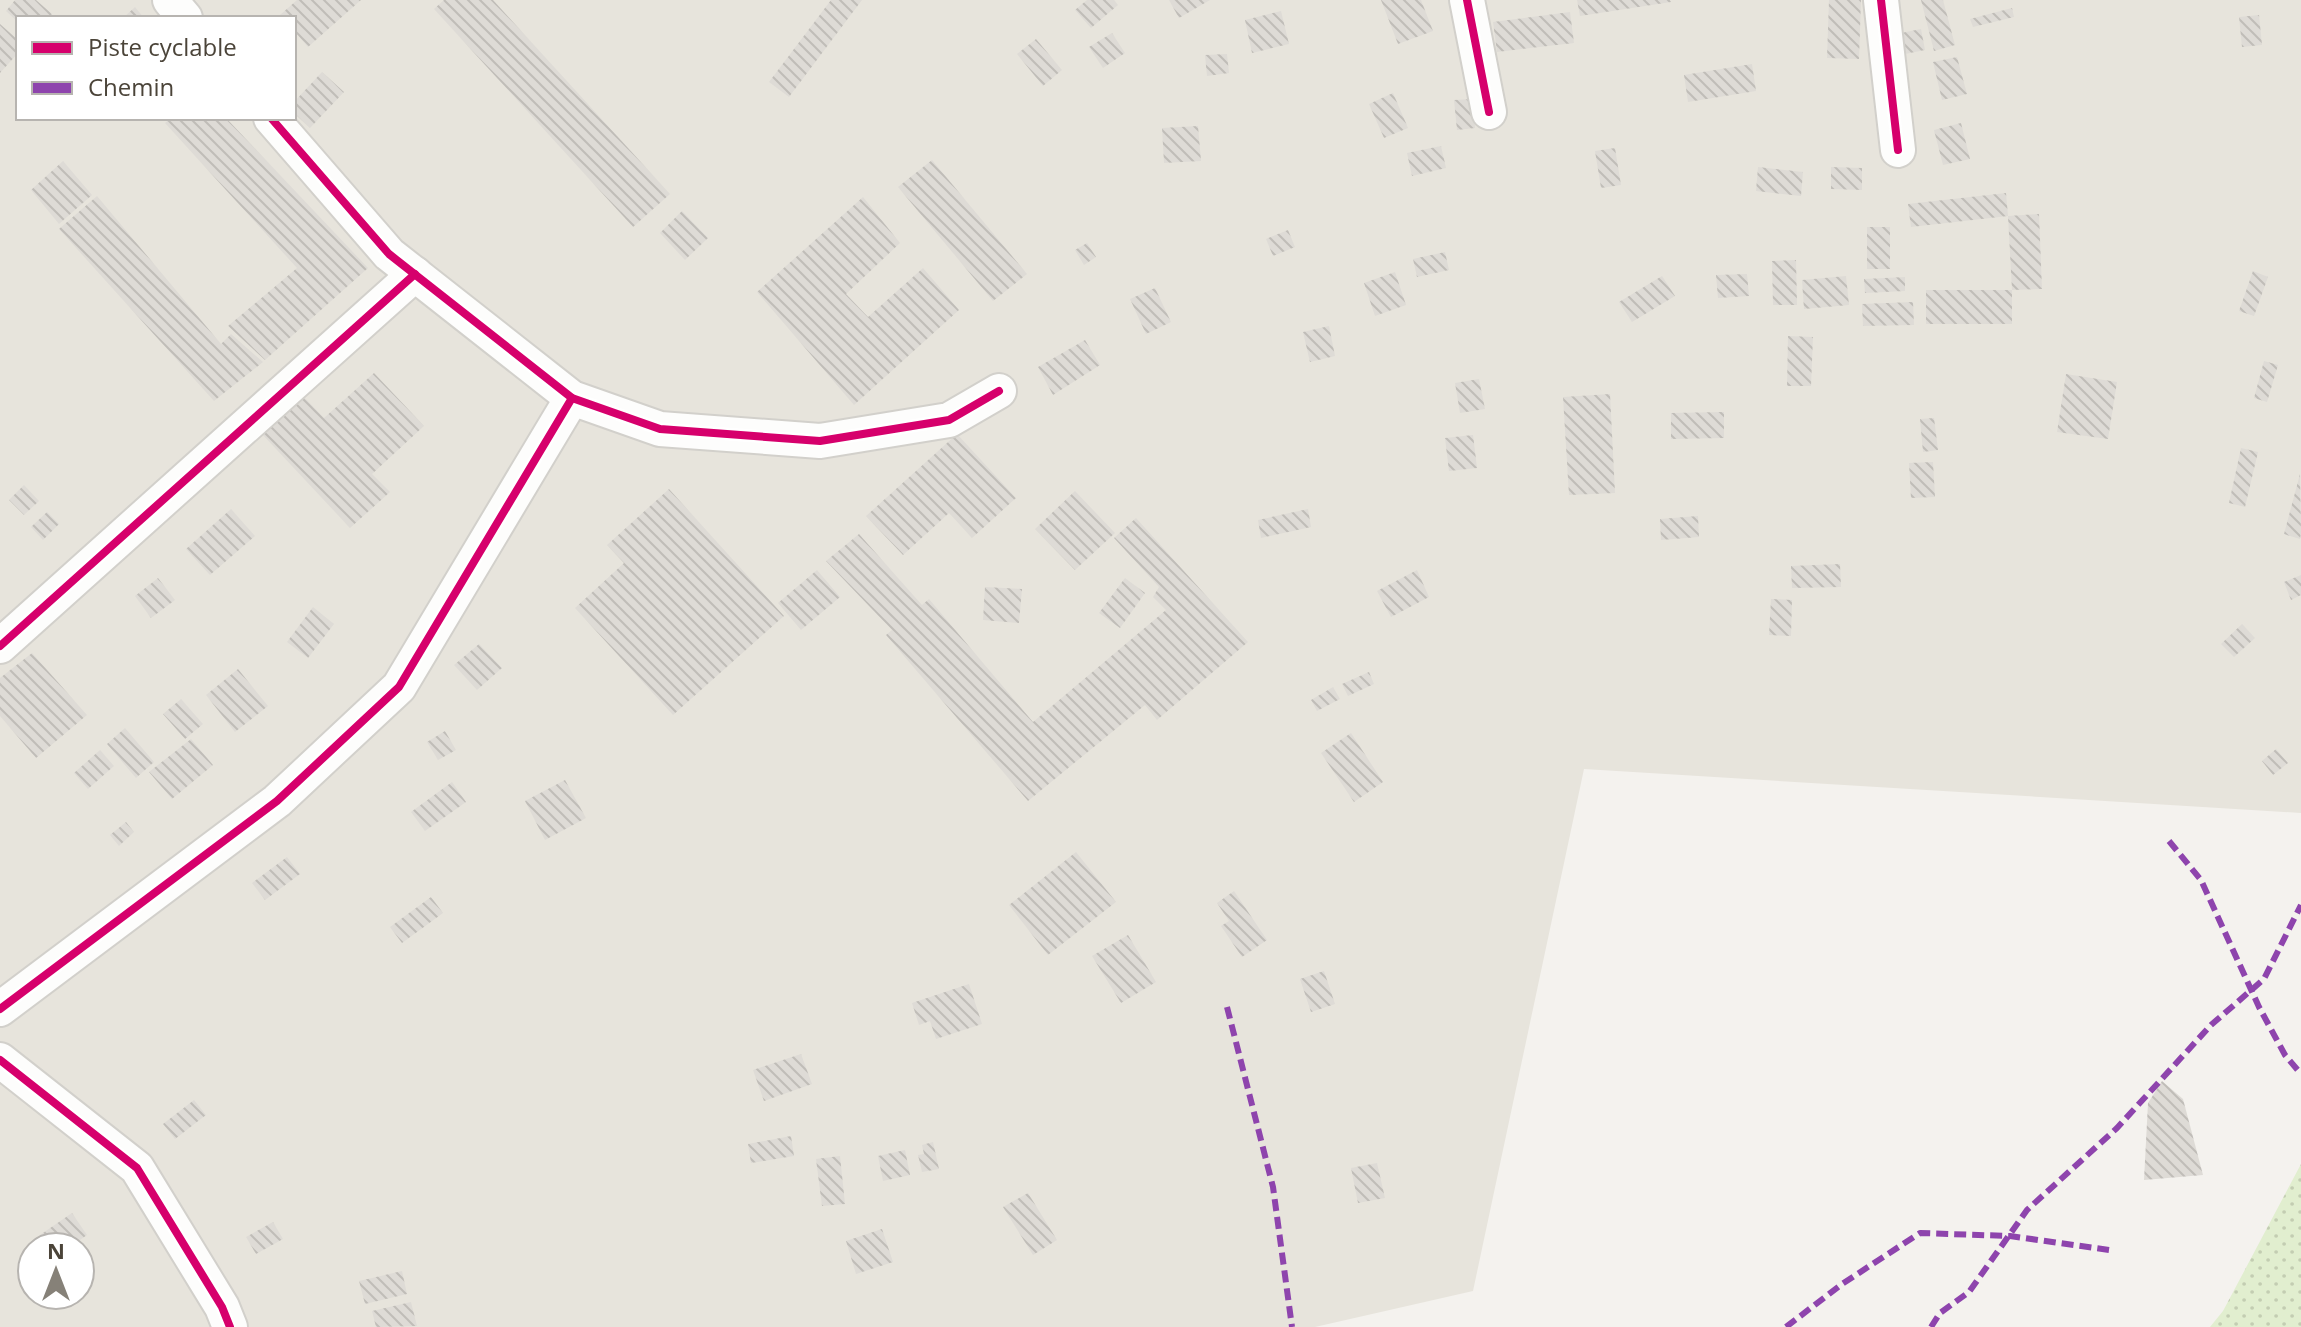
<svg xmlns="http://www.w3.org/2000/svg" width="2301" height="1327" viewBox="0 0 2301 1327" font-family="'Open Sans',sans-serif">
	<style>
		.residential { fill: #e7e4dc; fill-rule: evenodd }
		.green { fill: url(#green-dots) }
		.building { fill: url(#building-back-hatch) }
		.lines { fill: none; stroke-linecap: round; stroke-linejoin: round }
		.minor-casing { stroke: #d2d0cb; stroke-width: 38 }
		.minor { stroke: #fdfdfc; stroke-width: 34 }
		.quiet { stroke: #8e44ad; stroke-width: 6; stroke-dasharray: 12 6; stroke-linecap: butt }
		.cycleway-casing { stroke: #fff; stroke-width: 13 }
		.cycleway { stroke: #d6006c; stroke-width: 8 }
	</style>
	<defs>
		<pattern id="green-dots" width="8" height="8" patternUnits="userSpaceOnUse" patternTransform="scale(2)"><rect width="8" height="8" fill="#e1eecf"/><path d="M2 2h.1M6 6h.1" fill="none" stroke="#c3cdb2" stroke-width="1.8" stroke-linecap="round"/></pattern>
		<pattern id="building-back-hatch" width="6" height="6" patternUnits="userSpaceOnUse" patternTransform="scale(2)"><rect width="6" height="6" fill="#dedbd6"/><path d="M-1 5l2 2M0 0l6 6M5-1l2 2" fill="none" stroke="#c0bdb8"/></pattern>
	</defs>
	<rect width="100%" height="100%" fill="#f4f2ee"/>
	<path class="residential" d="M0,0H2301V813L1584,769L1473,1291L1315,1327H0ZM18,18H294V118H18ZM32,1247H80V1295H32Z"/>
	<polygon class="green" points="2301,1164 2301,1327 2210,1327 2223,1311"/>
	<g class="building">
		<polygon points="15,0 36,0 52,14 48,18 18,18 18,22 6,11"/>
		<polygon points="297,0 361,0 308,47 294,31 294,18 282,18 280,15"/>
		<polygon points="444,0 493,0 670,194 633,227 434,9"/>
		<polygon points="831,0 862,0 789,97 769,82"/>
		<polygon points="1087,0 1114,0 1118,5 1091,28 1075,10"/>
		<polygon points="1169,0 1210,0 1179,18"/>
		<polygon points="1381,0 1421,0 1433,31 1398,44"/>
		<polygon points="1577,0 1670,0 1671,2 1580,16"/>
		<polygon points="1829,0 1861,0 1859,59 1827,58"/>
		<polygon points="1921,0 1943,0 1955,45 1934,51"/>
		<polygon points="135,7 144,18 123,18"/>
		<polygon points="2012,8 2014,17 1973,27 1970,19"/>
		<polygon points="1281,11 1289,44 1252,53 1245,20"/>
		<polygon points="1570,12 1574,43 1497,52 1493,22"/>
		<polygon points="2259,15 2262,45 2242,47 2239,17"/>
		<polygon points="0,24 18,40 18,53 0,73"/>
		<polygon points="1921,29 1925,50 1900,55 1896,34"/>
		<polygon points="1112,33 1125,53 1103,68 1089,47"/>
		<polygon points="1036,39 1062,70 1043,86 1017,54"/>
		<polygon points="1227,54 1229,73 1207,76 1205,55"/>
		<polygon points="1957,57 1967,94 1942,100 1933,62"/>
		<polygon points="1752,64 1756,91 1688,102 1684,75"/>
		<polygon points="322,72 344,92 310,128 294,113 294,102"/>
		<polygon points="1393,93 1408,128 1384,138 1369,104"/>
		<polygon points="1473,99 1475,128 1457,130 1454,100"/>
		<polygon points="171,118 226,118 368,268 265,360 228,326 297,268 165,123"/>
		<polygon points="1961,123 1970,159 1943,165 1934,130"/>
		<polygon points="1198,126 1201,161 1164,163 1162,128"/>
		<polygon points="1441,146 1446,168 1412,176 1407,153"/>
		<polygon points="1615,148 1621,185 1601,188 1595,151"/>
		<polygon points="932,160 1027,274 993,301 898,187"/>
		<polygon points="63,161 92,195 59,224 31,190"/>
		<polygon points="1758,167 1803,172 1801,196 1756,191"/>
		<polygon points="1831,167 1862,168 1862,190 1831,189"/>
		<polygon points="2006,193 2008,216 1911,227 1908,204"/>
		<polygon points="97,196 221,344 231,334 263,362 214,401 59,229"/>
		<polygon points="863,197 900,243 846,294 868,317 923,268 959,310 854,405 757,292"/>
		<polygon points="682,211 708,238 685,260 660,233"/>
		<polygon points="2039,214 2042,289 2012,290 2008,216"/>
		<rect x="1867" y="227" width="23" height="42"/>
		<polygon points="1288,230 1295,247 1273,256 1266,239"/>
		<polygon points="1087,243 1096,257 1084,265 1075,250"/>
		<polygon points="1445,252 1449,270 1417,277 1413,259"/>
		<polygon points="1796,260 1797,305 1773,305 1772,261"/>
		<polygon points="2253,271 2268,277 2254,316 2239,311"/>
		<polygon points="1395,272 1406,305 1375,316 1364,283"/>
		<polygon points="1747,274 1749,296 1718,298 1716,275"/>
		<polygon points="1662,276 1675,296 1632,322 1619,302"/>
		<polygon points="1846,276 1849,305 1804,309 1802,280"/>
		<polygon points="1905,277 1905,291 1865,293 1864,279"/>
		<polygon points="1155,288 1171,322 1146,334 1130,299"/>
		<rect x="1926" y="290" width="86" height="34"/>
		<polygon points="1913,302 1914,325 1863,326 1862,304"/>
		<polygon points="1329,326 1335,356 1310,362 1303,332"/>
		<polygon points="1788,336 1813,337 1811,386 1787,386"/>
		<polygon points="1085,340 1100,365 1053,395 1038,367"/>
		<polygon points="2264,361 2278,365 2267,402 2254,398"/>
		<polygon points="374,373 424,426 372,474 390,492 350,528 262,434 303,396 324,418"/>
		<polygon points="2066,374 2117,382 2108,439 2057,432"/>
		<polygon points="1479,379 1485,409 1460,413 1455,383"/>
		<polygon points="1610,394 1615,493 1569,495 1563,397"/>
		<polygon points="1724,412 1724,438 1671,439 1671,413"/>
		<polygon points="1934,418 1938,450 1923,452 1920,419"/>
		<polygon points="957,434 1016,498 972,538 949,513 903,555 866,516"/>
		<polygon points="1473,435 1477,468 1449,471 1445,438"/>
		<polygon points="2241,448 2258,452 2245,507 2229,503"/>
		<polygon points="1933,462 1935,497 1911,498 1909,463"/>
		<polygon points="2300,474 2301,533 2300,539 2284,534"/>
		<polygon points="24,485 39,501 24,515 9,500"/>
		<polygon points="669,489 784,616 673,715 575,608 624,563 607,545"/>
		<polygon points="1075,491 1115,533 1075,570 1035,529"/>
		<polygon points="231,509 255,536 210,575 186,549"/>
		<polygon points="1308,509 1311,527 1261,538 1258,520"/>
		<polygon points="47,512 59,524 43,540 31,527"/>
		<polygon points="1698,516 1699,537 1661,540 1660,519"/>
		<polygon points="1136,518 1248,642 1157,720 1145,705 1028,801 886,635 892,630 826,561 859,534 922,605 929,599 1033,722 1166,610 1153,597 1159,587 1114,538"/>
		<polygon points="1840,564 1841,587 1792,588 1791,566"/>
		<polygon points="817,570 840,597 801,630 778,603"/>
		<polygon points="1417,570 1429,597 1391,617 1377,591"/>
		<polygon points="2301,575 2301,595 2291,600 2284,582"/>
		<polygon points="158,578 175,600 151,618 135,596"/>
		<polygon points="1125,578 1145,593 1120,628 1099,613"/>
		<polygon points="985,587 1022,589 1019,623 983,620"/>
		<polygon points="1771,599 1792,600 1791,636 1769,635"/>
		<polygon points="313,607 334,624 308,658 287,642"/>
		<polygon points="2242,624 2255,638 2234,657 2221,644"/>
		<polygon points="479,644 502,668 477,690 454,665"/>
		<polygon points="32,653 87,715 36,758 0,716 0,678"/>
		<polygon points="238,669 268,706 235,732 206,695"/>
		<polygon points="1369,672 1374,684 1348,696 1342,684"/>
		<polygon points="1333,687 1340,699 1317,711 1311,700"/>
		<polygon points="181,699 203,724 185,739 163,714"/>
		<polygon points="125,728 154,762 136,778 107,744"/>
		<polygon points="445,731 456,750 438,760 427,742"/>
		<polygon points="1351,733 1383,782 1354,802 1321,753"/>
		<polygon points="191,739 213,765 172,799 149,772"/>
		<polygon points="2276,749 2288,763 2273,775 2262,761"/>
		<polygon points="100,750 114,766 88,789 74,773"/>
		<polygon points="565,780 586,818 545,840 525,801"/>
		<polygon points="452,782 466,802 425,831 411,812"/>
		<polygon points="126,822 134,832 119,846 110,835"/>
		<polygon points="1076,852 1116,902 1048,955 1009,905"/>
		<polygon points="287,857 300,874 265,900 252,883"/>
		<polygon points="1234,891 1267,940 1242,957 1221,926 1229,921 1217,903"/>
		<polygon points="431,897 443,913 402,943 390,927"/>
		<polygon points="1128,935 1156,982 1121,1003 1092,956"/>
		<polygon points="1324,971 1335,1004 1311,1012 1300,979"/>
		<polygon points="969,984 982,1024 936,1039 930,1021 919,1025 912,1003"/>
		<polygon points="801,1054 812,1084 764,1101 753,1070"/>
		<polygon points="2162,1081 2183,1099 2203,1175 2144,1180 2148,1103"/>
		<polygon points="194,1100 206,1115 175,1139 163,1124"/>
		<polygon points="791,1136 794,1156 751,1163 748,1144"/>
		<polygon points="933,1142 939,1169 922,1172 918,1155 924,1154 922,1145"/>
		<polygon points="905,1150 910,1175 883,1181 878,1156"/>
		<polygon points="840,1156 845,1204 822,1206 816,1159"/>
		<polygon points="1377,1163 1385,1198 1358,1203 1351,1168"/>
		<polygon points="1028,1193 1057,1240 1033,1255 1003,1207"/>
		<polygon points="72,1213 87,1235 70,1247 48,1247 40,1235"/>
		<polygon points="273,1222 283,1239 256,1254 246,1237"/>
		<polygon points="882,1229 893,1262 856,1274 846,1241"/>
		<polygon points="402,1271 407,1294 365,1304 359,1281"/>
		<polygon points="411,1302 417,1326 376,1327 372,1311"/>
	</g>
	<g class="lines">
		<g class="minor-casing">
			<g id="minor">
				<polyline points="170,0 185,18"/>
				<polyline points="1467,0 1489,112"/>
				<polyline points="1881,0 1898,150"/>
				<polyline points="271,118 389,254 572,398 660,429 820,441 949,420 999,391"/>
				<polyline points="0,646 415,274"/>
				<polyline points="0,1009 277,801 399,687 572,398"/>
				<polyline points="0,1060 137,1168 222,1307 230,1327"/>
			</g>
		</g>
		<use href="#minor" class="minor"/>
		<g class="quiet">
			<polyline points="2169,841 2201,880 2259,1007 2285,1055 2301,1074"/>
			<polyline points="1227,1007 1273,1187 1292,1327"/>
			<polyline points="1786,1327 1842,1284 1920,1233 2010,1236 2109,1250"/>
			<polyline points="1931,1327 1940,1313 1969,1292 2027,1210 2117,1128 2211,1025 2264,979 2301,905"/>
		</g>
		<g class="cycleway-casing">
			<g id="cycleway">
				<polyline points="1467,0 1489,112"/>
				<polyline points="1881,0 1898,150"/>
				<polyline points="271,118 389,254 572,398 660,429 820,441 949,420 999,391"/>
				<polyline points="0,646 415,274"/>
				<polyline points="0,1009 277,801 399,687 572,398"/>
				<polyline points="0,1060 137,1168 222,1307 230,1327"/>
			</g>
		</g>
		<use href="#cycleway" class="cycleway"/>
	</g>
	<rect x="16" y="16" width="280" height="104" fill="#ffffff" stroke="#b7b4b0" stroke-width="2"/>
	<rect x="32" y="42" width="40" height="12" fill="#d6006c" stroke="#b7b4b0" stroke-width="2"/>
	<text x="88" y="56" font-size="24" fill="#4b4439">Piste cyclable</text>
	<rect x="32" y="82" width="40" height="12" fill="#8e44ad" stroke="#b7b4b0" stroke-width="2"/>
	<text x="88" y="96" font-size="24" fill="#4b4439">Chemin</text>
	<g transform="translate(56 1271)"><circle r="38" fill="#ffffff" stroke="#b7b4b0" stroke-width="2"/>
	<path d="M0-6L14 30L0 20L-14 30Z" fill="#868178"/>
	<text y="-12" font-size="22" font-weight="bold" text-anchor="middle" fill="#4b4439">N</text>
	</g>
</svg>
